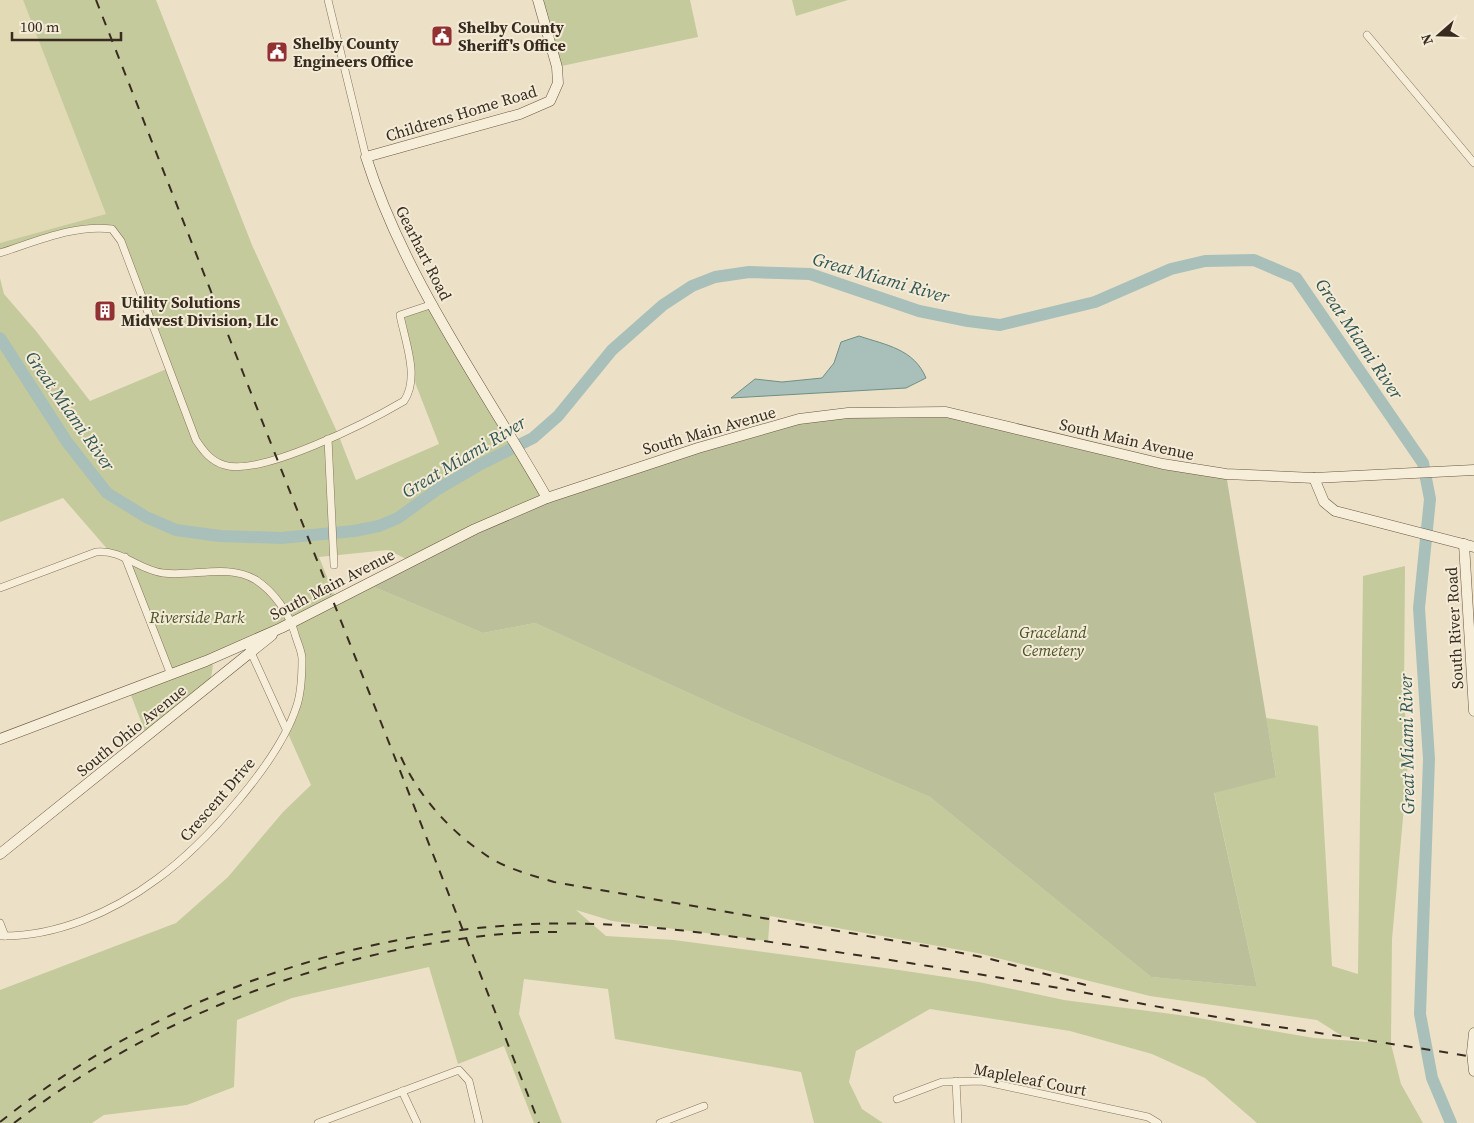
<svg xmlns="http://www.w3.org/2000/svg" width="1474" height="1123" viewBox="0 0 1474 1123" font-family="'Source Serif 4',serif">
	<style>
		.farmland { fill: #e1dab5 }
		.green { fill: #c4ca9c; fill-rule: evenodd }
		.cemetery { fill: #bbbf9a }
		.water { fill: #a8c0b9; stroke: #6f8e86 }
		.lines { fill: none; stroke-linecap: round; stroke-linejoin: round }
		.river { stroke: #a8c0b9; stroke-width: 12 }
		.street-casing { stroke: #87735e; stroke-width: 8 }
		.secondary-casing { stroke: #695541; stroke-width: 11 }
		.street { stroke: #f7eeda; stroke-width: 7 }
		.secondary { stroke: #f7eeda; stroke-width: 10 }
		.rail { stroke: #382c20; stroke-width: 2; stroke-dasharray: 9 9; stroke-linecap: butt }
		.labels { text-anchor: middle; stroke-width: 4; stroke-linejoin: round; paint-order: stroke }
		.poi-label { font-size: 16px; font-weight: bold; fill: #382c20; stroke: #f4ebd7; text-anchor: start }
		.street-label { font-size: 16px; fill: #382c20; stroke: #f4ebd7 }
		.park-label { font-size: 16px; font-style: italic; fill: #485328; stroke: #f4ebd7 }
		.water-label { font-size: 18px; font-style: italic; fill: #315754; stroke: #f4ebd7 }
	</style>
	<rect width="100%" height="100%" fill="#ece1c7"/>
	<polygon class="farmland" points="0,0 23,0 107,215 0,243"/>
	<g class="green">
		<path d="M23,0H156L252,245L338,434L356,480L439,444L416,385L403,323L404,315L433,304L547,498L410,561L388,550L319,557L336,599L367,584L483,633L535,623L737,715L930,797L1151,977L1257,987L1214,792L1276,776L1266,718L1318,726L1332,966L1358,974L1363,576L1405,566L1404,696L1408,763L1392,939L1391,1044L1401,1084L1423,1123H1257L1205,1078L1152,1054L1070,1031L930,1009L856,1051L849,1082L862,1109L883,1123H814L801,1072L615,1039L608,989L524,979L519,1014L562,1123H534L504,1046L458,1064L429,967L292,998L237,1020L234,1087L187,1105L104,1115L92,1123H0V990L176,923L228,877L283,812L311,785L286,729L297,707L302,658L291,623L207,661L213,665L211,678L189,695L180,710L147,737L129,690L171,675L125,557L109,551L63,498L0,522V278L4,294L36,331L90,401L169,368L121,241L112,229L99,227L0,253V243L106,214ZM576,910L612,921L768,941L770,916L977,953L1150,996L1317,1020L1342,1036L1382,1043L1314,1038L1187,1016L1064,1000L979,982L892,969L674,940L606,936Z"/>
		<polygon points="538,0 690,0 698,37 557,67"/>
		<polygon points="792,0 848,0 796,16"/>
	</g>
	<polygon class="cemetery" points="946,412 1226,474 1276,777 1214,793 1257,987 1151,977 930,797 737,715 535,623 483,633 367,584 547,498 799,419"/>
	<path class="water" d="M859,336C886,345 914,349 926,378L906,388L731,398L755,379L782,382L822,378L834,363L841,342Z"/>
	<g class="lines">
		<polyline class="river" points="0,338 67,442 107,493 146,517 176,530 220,536 281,538 354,531 379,526 398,518 438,489 479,465 533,438 558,416 612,350 663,305 692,286 715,277 749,272 810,274 919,311 968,321 1000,325 1095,302 1171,269 1205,261 1254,260 1296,278 1423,463 1430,499 1419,608 1429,759 1420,1014 1432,1078 1451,1123"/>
		<g class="street-casing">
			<g id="street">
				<polyline points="328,0 366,157"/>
				<polyline points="1367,35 1474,163"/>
				<path d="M0,253C35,242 75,224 112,229L121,241L196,440C204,452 211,461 224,465C261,477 370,421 404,401C420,378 405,341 400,315L433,304"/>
				<polyline points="328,439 334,565"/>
				<polyline points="125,557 171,675"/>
				<path d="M0,588L96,552C122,549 138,570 163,573C194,577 227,563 256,580C274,592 289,613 295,634C297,642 302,651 302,659C302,673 301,695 296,708C278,763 204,845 157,879C113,912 56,937 0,936"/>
				<polyline points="249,648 286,729"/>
				<polyline points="0,923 5,936"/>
				<polyline points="956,1081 958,1123"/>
				<polyline points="402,1091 417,1123"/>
				<polyline points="897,1099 942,1082 982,1081 1148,1117 1158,1123"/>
				<polyline points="318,1123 459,1070 469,1081 479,1123"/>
				<polyline points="660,1123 704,1106"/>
			</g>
		</g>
		<g class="secondary-casing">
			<g id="secondary">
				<path d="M538,0L557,67L558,83L550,101L520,114L366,157C405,280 483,386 547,498"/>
				<polyline points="1314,478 1324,502 1335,511 1474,547"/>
				<polyline points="1464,544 1474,711"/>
				<polyline points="0,739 206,661 281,628 475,529 547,498 698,448 799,419 848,413 946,412 1163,464 1226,474 1314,478 1474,470"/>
				<polyline points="0,854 272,635"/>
				<polyline points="1474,1033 1472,1052 1474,1071"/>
			</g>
		</g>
		<use href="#street" class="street"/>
		<use href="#secondary" class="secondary"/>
		<g class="rail">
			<polyline points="96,0 539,1123"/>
			<path d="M401,757C418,795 449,830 483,853C503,868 531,875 554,882L931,947L987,958L1093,987"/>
			<path d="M0,1122C151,1002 340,933 531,924C631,920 732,936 830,951C931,966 1032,982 1133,1002C1246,1024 1360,1038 1474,1057"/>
			<path d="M14,1123C129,1036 260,978 401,949C453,939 506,931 559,932"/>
		</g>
	</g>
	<defs>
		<g id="civic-square" transform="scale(1.125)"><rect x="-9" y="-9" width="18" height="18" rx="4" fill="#923132" stroke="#f4ebd7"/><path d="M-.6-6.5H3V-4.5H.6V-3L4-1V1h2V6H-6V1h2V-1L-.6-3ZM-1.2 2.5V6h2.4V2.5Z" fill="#fff"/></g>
		<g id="building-square" transform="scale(1.125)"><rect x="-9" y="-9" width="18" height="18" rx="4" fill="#923132" stroke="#f4ebd7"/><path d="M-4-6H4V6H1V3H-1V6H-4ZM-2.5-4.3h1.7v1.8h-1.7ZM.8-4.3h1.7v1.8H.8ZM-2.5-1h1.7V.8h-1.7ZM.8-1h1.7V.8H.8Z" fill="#fff"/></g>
	</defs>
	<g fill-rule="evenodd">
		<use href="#civic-square" x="442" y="36"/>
		<use href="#civic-square" x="277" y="52"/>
		<use href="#building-square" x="105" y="311"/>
	</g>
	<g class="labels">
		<g class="poi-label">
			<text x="458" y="33">Shelby County<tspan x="458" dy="18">Sheriff's Office</tspan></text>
			<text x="293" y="49">Shelby County<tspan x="293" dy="18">Engineers Office</tspan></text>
			<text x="121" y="308">Utility Solutions<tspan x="121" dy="18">Midwest Division, Llc</tspan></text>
		</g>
		<g class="street-label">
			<text transform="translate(461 113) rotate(-17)" y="6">Childrens Home Road</text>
			<text transform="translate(424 253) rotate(63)" y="6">Gearhart Road</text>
			<text transform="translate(709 430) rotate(-16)" y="6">South Main Avenue</text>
			<text transform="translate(1127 439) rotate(13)" y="6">South Main Avenue</text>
			<text transform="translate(332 584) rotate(-27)" y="6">South Main Avenue</text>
			<text transform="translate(1454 628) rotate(-93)" y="6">South River Road</text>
			<text transform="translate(131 730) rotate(-39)" y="6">South Ohio Avenue</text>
			<text transform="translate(217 799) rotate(-49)" y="6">Crescent Drive</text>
			<text transform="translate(1030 1079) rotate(11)" y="6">Mapleleaf Court</text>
		</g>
		<g class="park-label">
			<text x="197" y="623">Riverside Park</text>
			<text x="1053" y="638">Graceland<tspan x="1053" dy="18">Cemetery</tspan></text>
		</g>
		<g class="water-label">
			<text transform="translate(881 278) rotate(16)" y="6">Great Miami River</text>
			<text transform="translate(1359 339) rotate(56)" y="6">Great Miami River</text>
			<text transform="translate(70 411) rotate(55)" y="6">Great Miami River</text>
			<text transform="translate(464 457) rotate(-31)" y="6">Great Miami River</text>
			<text transform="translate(1407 744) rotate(-91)" y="6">Great Miami River</text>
		</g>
	</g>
	<g transform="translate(1439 35) rotate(250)" stroke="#f4ebd7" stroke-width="4" paint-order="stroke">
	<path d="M0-4L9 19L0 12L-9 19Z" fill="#382c20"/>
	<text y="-8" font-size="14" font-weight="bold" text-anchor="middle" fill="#382c20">N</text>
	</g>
	<path d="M12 32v8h109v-8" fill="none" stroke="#382c20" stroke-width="2.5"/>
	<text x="20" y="32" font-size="15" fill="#382c20" stroke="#f4ebd7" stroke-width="4" paint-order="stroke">100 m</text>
</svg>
